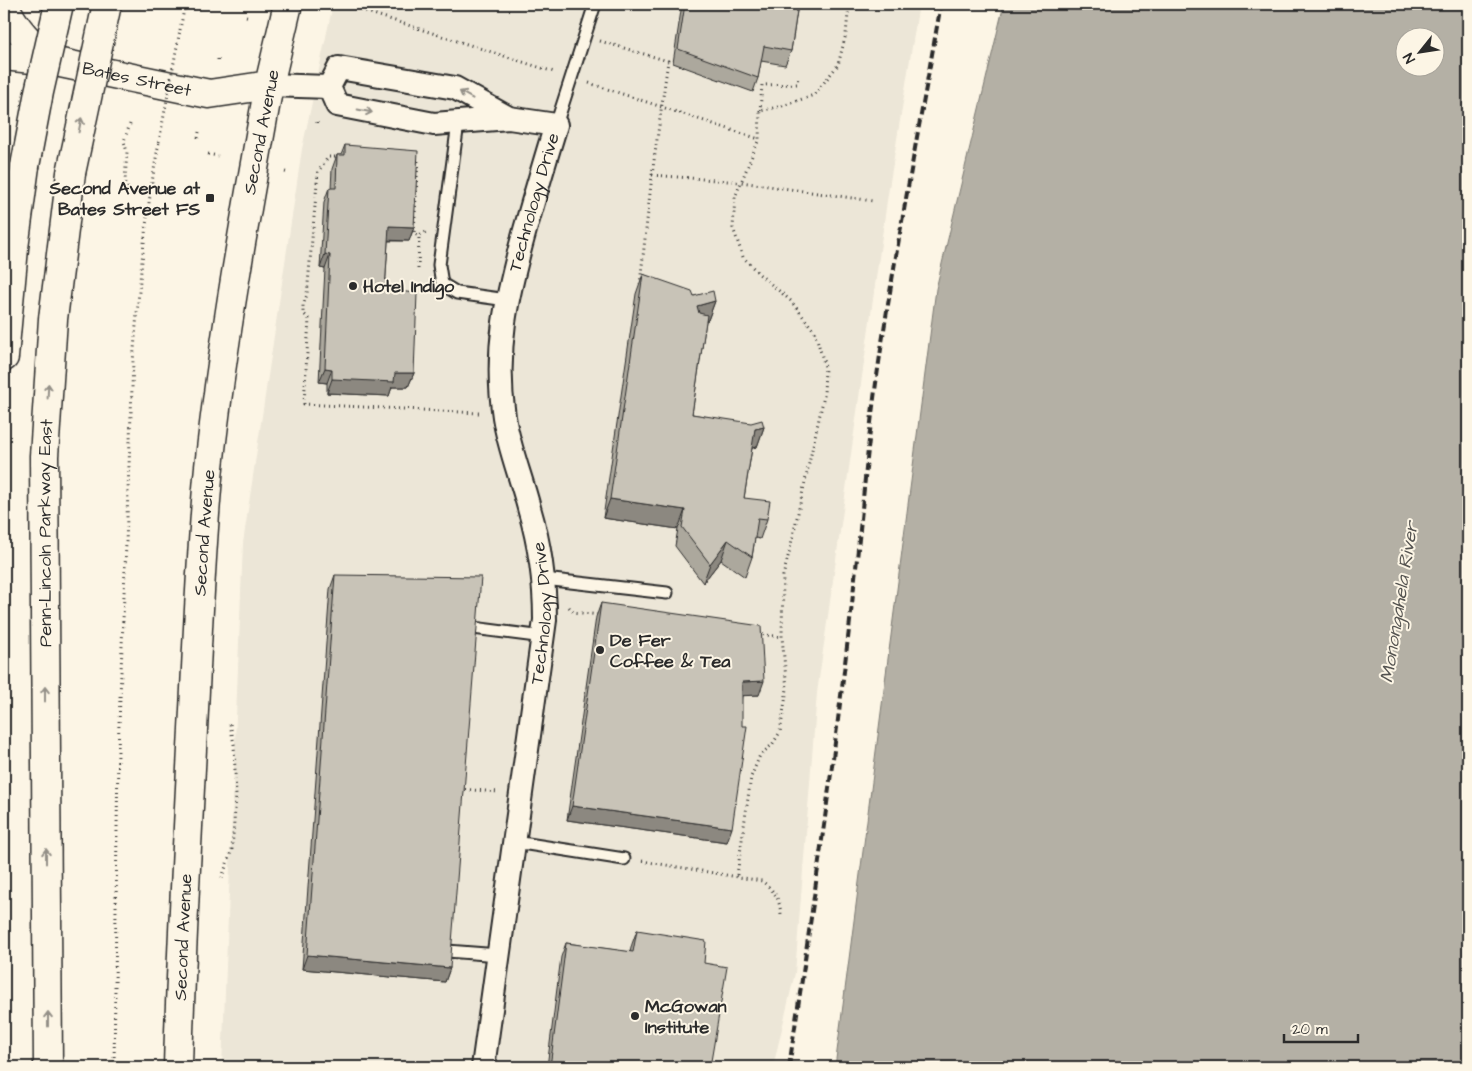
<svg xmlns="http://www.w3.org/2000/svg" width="1472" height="1071" viewBox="0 0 1472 1071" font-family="'Architects Daughter',sans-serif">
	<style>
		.built { fill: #ece6d7 }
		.water { fill: #b4b0a5; stroke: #7d7b74; fill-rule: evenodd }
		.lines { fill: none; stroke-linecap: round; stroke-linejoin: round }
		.service-casing { stroke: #2b2b2b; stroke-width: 15 }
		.minor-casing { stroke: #2b2b2b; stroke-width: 26 }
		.secondary-casing { stroke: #2b2b2b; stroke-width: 31 }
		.primary-casing { stroke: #2b2b2b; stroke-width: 31 }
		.motorway-casing { stroke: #2b2b2b; stroke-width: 31 }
		.path { stroke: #2b2b2b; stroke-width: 3; stroke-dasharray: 1 4; stroke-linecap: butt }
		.service { stroke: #fcf5e5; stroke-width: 11 }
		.minor { stroke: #fcf5e5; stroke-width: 22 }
		.secondary { stroke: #fcf5e5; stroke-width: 28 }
		.primary { stroke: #fcf5e5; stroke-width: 28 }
		.motorway { stroke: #fcf5e5; stroke-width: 28 }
		.rail { stroke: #2b2b2b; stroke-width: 4; stroke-dasharray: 8 4; stroke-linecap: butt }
		.motorway-bridge-casing { stroke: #2b2b2b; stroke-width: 31; stroke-linecap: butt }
		.path-bridge { stroke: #2b2b2b; stroke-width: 3; stroke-dasharray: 1 4; stroke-linecap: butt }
		.motorway-bridge { stroke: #fcf5e5; stroke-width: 28 }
		.wall { fill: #aca89d; stroke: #2b2b2b }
		.shaded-wall { fill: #8c8880; stroke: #2b2b2b }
		.building { fill: #c8c3b7; stroke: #2b2b2b }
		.oneway { stroke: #949088 }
		.poi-dot { fill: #2b2b2b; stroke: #fcf5e5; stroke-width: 2 }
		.labels { text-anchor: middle; stroke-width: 4; stroke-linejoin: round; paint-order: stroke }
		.street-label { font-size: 18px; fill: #2b2b2b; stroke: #fcf5e5 }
		.poi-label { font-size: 18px; font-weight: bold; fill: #2b2b2b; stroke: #fcf5e5; text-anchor: start }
		.water-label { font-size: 19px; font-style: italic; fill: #545350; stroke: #fcf5e5 }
	</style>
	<rect width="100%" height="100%" fill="#fcf5e5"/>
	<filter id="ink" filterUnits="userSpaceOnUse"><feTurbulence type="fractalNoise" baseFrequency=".02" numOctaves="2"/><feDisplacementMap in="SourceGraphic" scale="10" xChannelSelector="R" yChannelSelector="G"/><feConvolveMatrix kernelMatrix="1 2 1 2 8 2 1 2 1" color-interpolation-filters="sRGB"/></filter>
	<g filter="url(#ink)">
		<polygon class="built" points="333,4 919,4 888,194 817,693 795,973 773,1067 222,1067 243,543 302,149"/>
		<path class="water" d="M1004,4H1468V1067H835L936,289ZM1404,38H1434V68H1404Z"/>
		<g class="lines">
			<g class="service-casing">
				<g id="service">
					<polyline points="458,123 439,265 442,284 457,293 507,300"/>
					<polyline points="556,125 595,4"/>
					<polyline points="544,579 667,593"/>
					<polyline points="473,628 544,637"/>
					<polyline points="515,842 624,859"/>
					<polyline points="447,951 499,955"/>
				</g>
			</g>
			<g class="minor-casing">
				<g id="minor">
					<polyline points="269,85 329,87"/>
					<path id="s1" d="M483,1067L545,620C545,581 540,545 529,508C521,477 509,448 504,417C494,349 507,295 525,230C535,195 545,160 556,125L509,118L434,124L337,105L329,87L339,68L455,88L509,118"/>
				</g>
			</g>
			<g class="secondary-casing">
				<g id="secondary">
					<path id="s2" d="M178,1067C181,948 188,829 194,710C198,629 201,548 209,467C223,339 246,212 269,85"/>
				</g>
			</g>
			<g class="primary-casing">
				<g id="primary">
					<path id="s3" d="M4,56L51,61L209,94L269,85L288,4"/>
				</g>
			</g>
			<g class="motorway-casing">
				<g id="motorway">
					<path d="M4,4C14,28 31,45 51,61"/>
					<polyline points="4,357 14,248 25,166"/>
					<path id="s4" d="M48,1067L44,456L53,319L71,173"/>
				</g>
			</g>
			<g class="path">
				<polyline points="342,4 554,72"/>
				<polyline points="246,16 250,17"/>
				<polyline points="180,30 185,4"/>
				<polyline points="600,41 668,61 652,175 640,284"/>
				<polyline points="218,60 218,55"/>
				<polyline points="589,83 759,139"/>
				<polyline points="760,111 762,85 797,84 798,77"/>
				<polyline points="317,122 317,127"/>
				<polyline points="130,124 124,141 127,152 125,180 128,190 150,195"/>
				<polyline points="198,138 199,132"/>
				<polyline points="208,154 218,156"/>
				<polyline points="340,157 328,157 318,172 307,295 303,305 303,313 309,319 304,404 480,413"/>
				<polyline points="414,160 418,160 414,234 419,236 426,232"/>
				<polyline points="285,172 289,173"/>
				<polyline points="652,175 741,182 873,201"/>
				<polyline points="418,269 419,236"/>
				<polyline points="569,607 573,612 600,615"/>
				<polyline points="758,634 782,637"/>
				<polyline points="460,789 499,792"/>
				<path d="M642,861L762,881C775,892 779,897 781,914"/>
				<polyline points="737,875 751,777 760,755 772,745 780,732 787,689 782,637 783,576 790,549 824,396 825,367 815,332 791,301 759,274 743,257 733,228 735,197 759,139 760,111 782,106 814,95 838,65 846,34 849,4"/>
				<polyline points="222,878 232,849 236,796 234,744 230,724"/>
				<path d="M114,1067L118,750L133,362C139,288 145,215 159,142"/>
			</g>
			<use href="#service" class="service"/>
			<use href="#minor" class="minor"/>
			<use href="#secondary" class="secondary"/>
			<use href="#primary" class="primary"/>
			<use href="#motorway" class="motorway"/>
			<path class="rail" d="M789,1067C813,907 836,747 854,586C862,516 867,446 877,376C895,252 919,128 941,4"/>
			<g class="motorway-bridge-casing">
				<g id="motorway-bridge">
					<polyline points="25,166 39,92 59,4"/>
					<polyline points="71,173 107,4"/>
				</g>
			</g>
			<polyline class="path-bridge" points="159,142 180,30"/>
			<use href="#motorway-bridge" class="motorway-bridge"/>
		</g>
		<g class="wall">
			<polygon points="682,4 798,4 791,51 785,65 761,61 758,78 753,92 673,63"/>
			<polygon points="345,145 414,227 409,241 388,241 385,290 414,373 408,387 392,387 389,396 327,393 327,383 319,382 325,269 320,268 324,202 329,188 331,188 332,169 337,155 341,155"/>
			<polygon points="643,274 694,296 715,301 708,320 706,321 692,414 764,427 757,447 752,448 744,498 767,519 760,539 755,538 752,557 745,577 721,560 703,583 675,546 678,529 603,518 636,294"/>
			<polygon points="335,575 450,968 445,982 302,969 330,589"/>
			<polygon points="601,603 759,695 742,695 727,842 567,820 596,617"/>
			<polygon points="637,930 704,963 710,1067 547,1067 561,957 566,943 630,952 632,944"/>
		</g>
		<g class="shaded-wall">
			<polygon points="389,226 414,227 409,241 384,240"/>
			<polygon points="325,254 330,255 325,269 320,268"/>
			<polygon points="715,301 708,320 689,325 697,306"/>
			<polygon points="325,368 332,369 327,383 319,382"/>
			<polygon points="395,373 414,373 408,387 392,387 389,396 327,393 332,379"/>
			<polygon points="764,427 757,447 748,449 755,429"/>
			<polygon points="610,499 685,510 678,529 603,518"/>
			<polygon points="728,540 721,560 703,583 710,564"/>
			<polygon points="764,681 759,695 737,696 742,682"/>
			<polygon points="572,806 732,828 727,842 567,820"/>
			<polygon points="307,955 450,968 445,982 302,969"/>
		</g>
		<g class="building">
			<polygon points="685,4 798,4 791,51 764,46 758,78 678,49"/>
			<polygon points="345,145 418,151 414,227 389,226 385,290 417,293 414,373 395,373 394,382 332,379 332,369 325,368 330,255 325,254 329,188 336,188 337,155 345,155"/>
			<polygon points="643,274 692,291 694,296 713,291 715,301 697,306 699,313 707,315 692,414 751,423 762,420 764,427 755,429 744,498 770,501 767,519 758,518 752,557 728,540 710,564 682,527 685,510 610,499"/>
			<polygon points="335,575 481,577 450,968 307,955"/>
			<polygon points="601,603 761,626 764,681 742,682 742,726 747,726 732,828 572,806"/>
			<polygon points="637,930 706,941 704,963 727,967 710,1067 550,1067 566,943 633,952"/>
		</g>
		<defs><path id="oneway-shaft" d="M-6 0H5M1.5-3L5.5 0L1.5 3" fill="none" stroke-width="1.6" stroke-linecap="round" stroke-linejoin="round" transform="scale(1.25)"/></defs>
		<g class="oneway">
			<use href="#oneway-shaft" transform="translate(466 95) rotate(-151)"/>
			<use href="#oneway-shaft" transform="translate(365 111) rotate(11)"/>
			<use href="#oneway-shaft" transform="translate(80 125) rotate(-79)"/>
			<use href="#oneway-shaft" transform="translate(48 391) rotate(-87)"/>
			<use href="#oneway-shaft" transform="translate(45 694) rotate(-90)"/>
			<use href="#oneway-shaft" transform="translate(46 856) rotate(-90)"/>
			<use href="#oneway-shaft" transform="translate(48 1019) rotate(-90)"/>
		</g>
	</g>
	<g class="poi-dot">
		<rect x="205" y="193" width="10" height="10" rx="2.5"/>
		<circle cx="353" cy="286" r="5"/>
		<circle cx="600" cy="650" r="5"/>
		<circle cx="635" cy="1016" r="5"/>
	</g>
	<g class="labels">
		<g class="street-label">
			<text dy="6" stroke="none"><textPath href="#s3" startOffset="135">Bates Street</textPath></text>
			<text transform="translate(261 132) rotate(-79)" y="6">Second Avenue</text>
			<text dy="6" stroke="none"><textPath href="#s1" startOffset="878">Technology Drive</textPath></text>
			<text dy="6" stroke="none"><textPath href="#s2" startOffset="535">Second Avenue</textPath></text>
			<text dy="6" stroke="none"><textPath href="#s4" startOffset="534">Penn-Lincoln Parkway East</textPath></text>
			<text dy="6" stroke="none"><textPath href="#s1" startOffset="458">Technology Drive</textPath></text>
			<text dy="6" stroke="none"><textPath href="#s2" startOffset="130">Second Avenue</textPath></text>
		</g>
		<g class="poi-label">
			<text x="200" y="194" text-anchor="end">Second Avenue at<tspan x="200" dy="21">Bates Street FS</tspan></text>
			<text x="363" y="292">Hotel Indigo</text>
			<text x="610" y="646">De Fer<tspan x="610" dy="21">Coffee &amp; Tea</tspan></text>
			<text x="645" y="1012">McGowan<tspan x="645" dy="21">Institute</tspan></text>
		</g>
		<g class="water-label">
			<text transform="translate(1398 602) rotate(-81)" y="7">Monongahela River</text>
		</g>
	</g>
	<rect width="1472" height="1071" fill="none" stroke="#fcf5e5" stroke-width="20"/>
	<rect x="10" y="10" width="1452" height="1051" fill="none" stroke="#2b2b2b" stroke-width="2" filter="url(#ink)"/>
	<g transform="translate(1420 52) rotate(240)"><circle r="24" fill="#fcf5e5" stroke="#a8a49b"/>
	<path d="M0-4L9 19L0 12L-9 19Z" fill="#2b2b2b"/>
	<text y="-8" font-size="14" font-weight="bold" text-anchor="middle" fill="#2b2b2b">N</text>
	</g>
	<path d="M1284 1034v8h74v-8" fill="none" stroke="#2b2b2b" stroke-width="2.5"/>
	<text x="1292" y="1034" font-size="15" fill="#2b2b2b" stroke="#fcf5e5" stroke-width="4" paint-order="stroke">20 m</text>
</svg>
